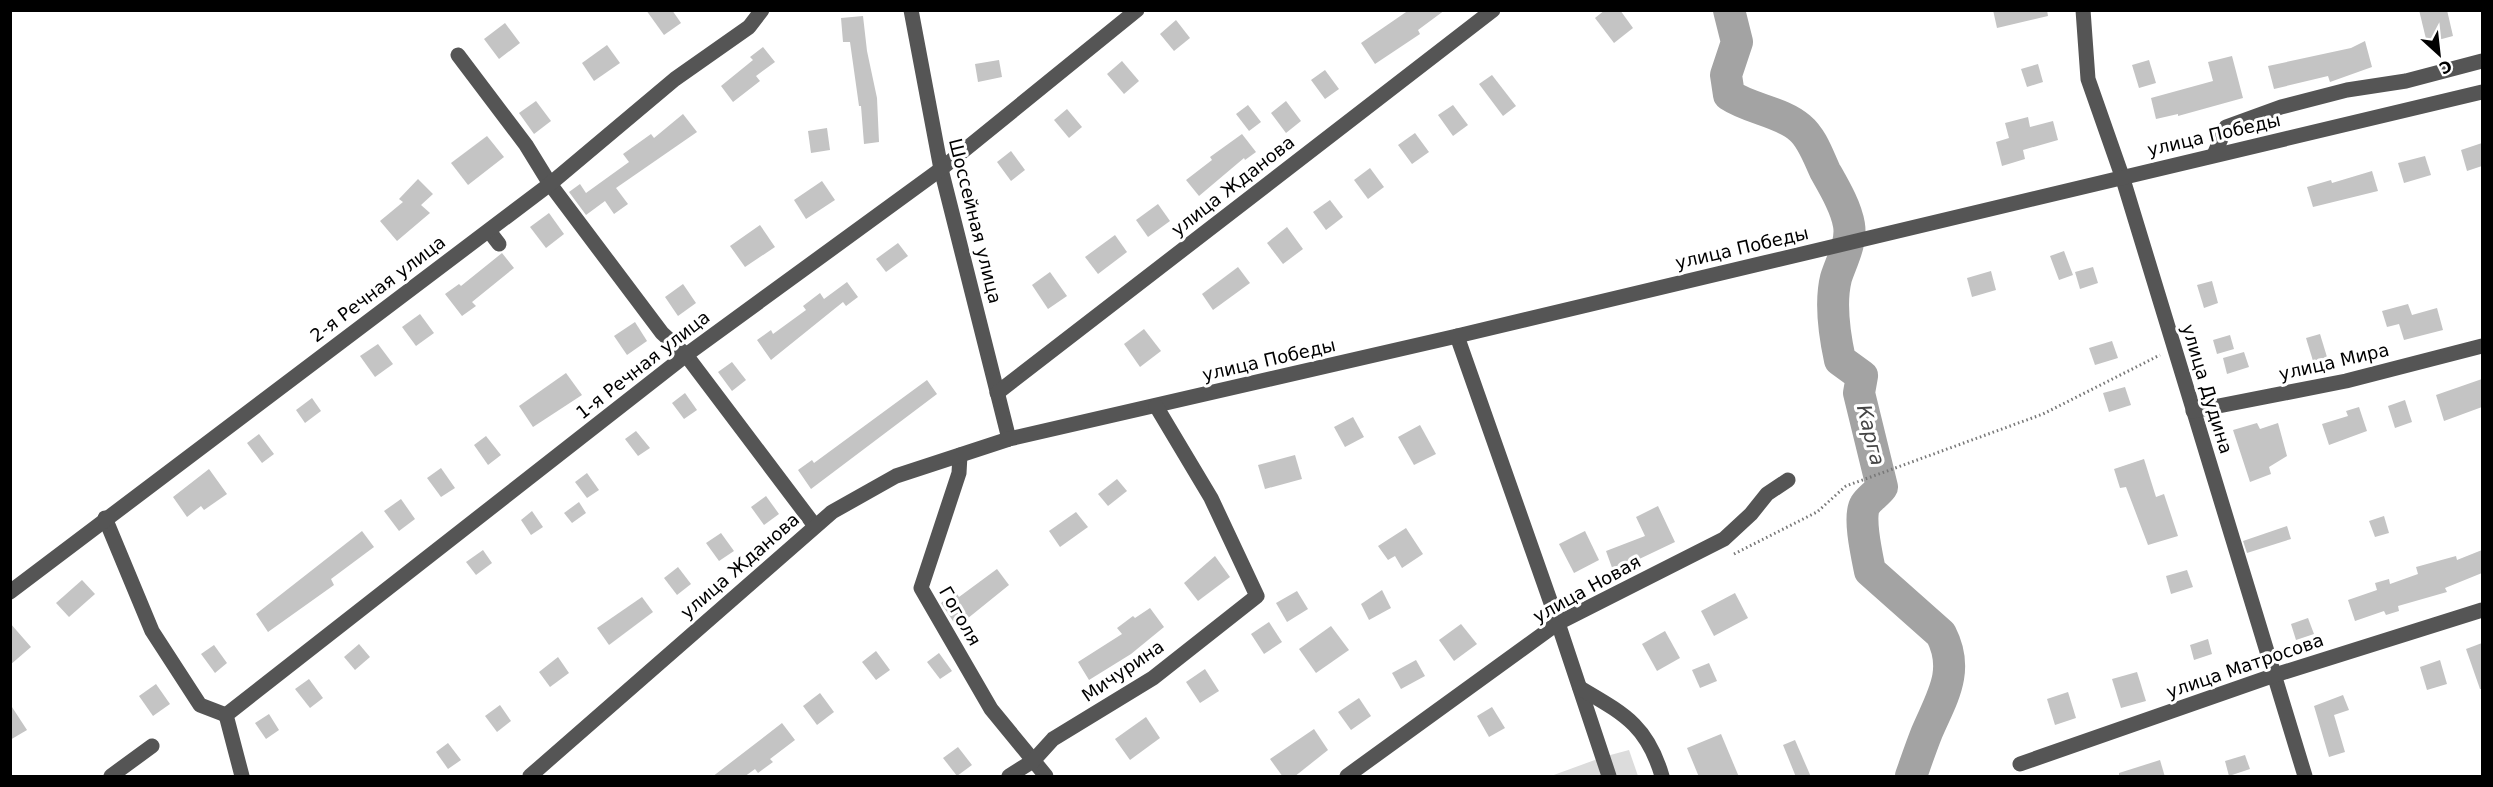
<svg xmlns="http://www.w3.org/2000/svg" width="2493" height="787" viewBox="0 0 2493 787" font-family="'DejaVu Sans',sans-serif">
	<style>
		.green { fill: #dcdcdc }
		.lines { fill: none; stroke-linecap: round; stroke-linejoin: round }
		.river { stroke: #a3a3a3; stroke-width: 32 }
		.building { fill: #c4c4c4 }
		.path { stroke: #777; stroke-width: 3; stroke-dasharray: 1.5 3; stroke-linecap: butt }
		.minor { stroke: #555; stroke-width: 15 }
		.labels { text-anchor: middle; stroke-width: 6; stroke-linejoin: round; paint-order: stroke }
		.street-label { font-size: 18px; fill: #000; stroke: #fff }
		.water-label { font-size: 20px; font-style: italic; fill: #444; stroke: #fff }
	</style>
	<rect width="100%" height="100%" fill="#fff"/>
	<polygon class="green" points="1629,750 1638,776 1551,776 1603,757"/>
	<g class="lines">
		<path class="river" d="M1729,10L1737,42L1726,75L1729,95C1750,109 1782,112 1800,128C1812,138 1818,156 1825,171C1834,187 1846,207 1849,225C1852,243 1841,262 1836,278C1830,302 1835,337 1840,360L1862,376L1859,393L1882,487C1877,494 1869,498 1865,505C1858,516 1867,556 1870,571L1941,634C1960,671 1942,697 1927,732C1921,747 1916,762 1911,776"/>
	</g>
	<g class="building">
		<polygon points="646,10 672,10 681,23 664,35"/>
		<polygon points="1409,10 1445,10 1418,30 1420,34 1375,64 1361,43"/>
		<polygon points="1605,10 1620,10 1633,28 1614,43 1595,18"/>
		<polygon points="1993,10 2047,10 2048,16 1997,28"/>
		<polygon points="2419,10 2447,10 2453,36 2427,43"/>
		<polygon points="863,16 867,51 877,98 879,142 864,144 861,106 859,106 850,42 843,42 841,18"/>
		<polygon points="1176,20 1190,38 1174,51 1160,34"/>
		<polygon points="505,23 520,43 499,59 484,39"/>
		<polygon points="2365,41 2372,67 2330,82 2328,76 2274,89 2268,66 2351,48"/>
		<polygon points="607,45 620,63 594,81 582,63"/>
		<polygon points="763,47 775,62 756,76 760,81 733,102 721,86 753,60 750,57"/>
		<polygon points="2232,56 2243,98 2178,116 2178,114 2156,119 2151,98 2213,81 2208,62"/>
		<polygon points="999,60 1002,77 978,82 975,64"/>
		<polygon points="2149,60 2156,83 2139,88 2132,65"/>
		<polygon points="1122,61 1139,81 1124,94 1107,74"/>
		<polygon points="2038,64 2043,82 2027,87 2021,69"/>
		<polygon points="1325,70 1339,89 1325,99 1311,80"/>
		<polygon points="1492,75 1516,106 1503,116 1479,84"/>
		<polygon points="536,101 551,121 534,134 519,113"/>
		<polygon points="1286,101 1301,121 1286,133 1271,113"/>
		<polygon points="1248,105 1261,122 1249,131 1236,114"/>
		<polygon points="1453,105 1468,125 1453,136 1438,115"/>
		<polygon points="1067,109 1082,127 1069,138 1054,120"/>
		<polygon points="683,114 697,132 616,188 628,204 614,214 605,201 586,215 569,192 580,184 586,193 629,162 623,154 651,134 654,138"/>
		<polygon points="2028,117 2030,127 2053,121 2058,140 2023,150 2025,159 2002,166 1996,142 2009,138 2005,123"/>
		<polygon points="827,128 830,150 811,153 808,131"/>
		<polygon points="1415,133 1429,152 1412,164 1398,145"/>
		<polygon points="1242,134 1256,152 1245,160 1244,158 1199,196 1186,180 1212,160 1210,157"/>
		<polygon points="487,136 504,157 468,185 451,163"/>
		<polygon points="2482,143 2482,166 2467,171 2461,150"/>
		<polygon points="1011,151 1025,170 1011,181 997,162"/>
		<polygon points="2425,156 2431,175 2404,183 2398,163"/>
		<polygon points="1370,168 1384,187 1368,199 1354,180"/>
		<polygon points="2372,171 2378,191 2313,207 2307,187 2331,180 2332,183"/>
		<polygon points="418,179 433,194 421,205 430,213 397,241 380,221 403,202 399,199"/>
		<polygon points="822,181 835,200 806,219 794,200"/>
		<polygon points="1330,200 1343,217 1326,230 1313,212"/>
		<polygon points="1158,204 1170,221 1148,237 1136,220"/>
		<polygon points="549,213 564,234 546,248 530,227"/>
		<polygon points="760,225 775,247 745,267 730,246"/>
		<polygon points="1287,227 1303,249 1283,264 1267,243"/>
		<polygon points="1115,235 1127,252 1098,274 1085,257"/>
		<polygon points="898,243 908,256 886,272 876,259"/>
		<polygon points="2064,251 2073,275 2059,280 2050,256"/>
		<polygon points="502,253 514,268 472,302 476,306 462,316 445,294 459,284 461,286"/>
		<polygon points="1238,267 1250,283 1213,310 1202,294"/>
		<polygon points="2093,267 2098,283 2080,289 2075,272"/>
		<polygon points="1991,271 1996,290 1972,297 1967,278"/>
		<polygon points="1050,272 1067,296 1048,309 1032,285"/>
		<polygon points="2212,281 2218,303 2204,308 2197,285"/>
		<polygon points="847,282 858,297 846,306 843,302 771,360 757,340 771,330 773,334 806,310 803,306 820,293 824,299"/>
		<polygon points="683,284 696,303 678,316 665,297"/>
		<polygon points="2408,304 2412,315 2437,308 2443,330 2404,340 2399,324 2387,327 2382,311"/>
		<polygon points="420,314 434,333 416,346 402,327"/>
		<polygon points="635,322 647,341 627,355 614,336"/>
		<polygon points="1144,329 1161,351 1140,367 1124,344"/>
		<polygon points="2320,334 2327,357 2313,361 2306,338"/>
		<polygon points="2230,335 2234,349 2217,354 2213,340"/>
		<polygon points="2112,341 2118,358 2095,365 2089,348"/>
		<polygon points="378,344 393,364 375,377 360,356"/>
		<polygon points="2244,352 2249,367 2227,374 2223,358"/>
		<polygon points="732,362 746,380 732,391 718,372"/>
		<polygon points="566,373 582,395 533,427 519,406"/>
		<polygon points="2482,379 2482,407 2444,421 2436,395"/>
		<polygon points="927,380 937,394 811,489 798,470 812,460 814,463"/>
		<polygon points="2125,387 2131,405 2109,412 2103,393"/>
		<polygon points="685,393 697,410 684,419 672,403"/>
		<polygon points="312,398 321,411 305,423 296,410"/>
		<polygon points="2405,400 2412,422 2395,428 2388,406"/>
		<polygon points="2359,407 2367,431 2329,445 2322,424 2348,416 2346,411"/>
		<polygon points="1353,417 1364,437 1345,447 1334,427"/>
		<polygon points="2257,423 2260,429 2278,423 2287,456 2269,467 2271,474 2250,482 2233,430"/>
		<polygon points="1420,425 1436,454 1414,465 1398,437"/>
		<polygon points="636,431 650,448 638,456 625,439"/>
		<polygon points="259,434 274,454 262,463 247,443"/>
		<polygon points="486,436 501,455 488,465 474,445"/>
		<polygon points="1295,455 1302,479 1265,489 1258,465"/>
		<polygon points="2144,459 2156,497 2164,494 2178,536 2148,545 2126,487 2120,488 2114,469"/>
		<polygon points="441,468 455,488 441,497 427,478"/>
		<polygon points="209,469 227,494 204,510 201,506 187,517 173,497"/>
		<polygon points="587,473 599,490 587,498 575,482"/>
		<polygon points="1117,479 1127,491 1108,506 1098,494"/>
		<polygon points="766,496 779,514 764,525 751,507"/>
		<polygon points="401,499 415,519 399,531 384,511"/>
		<polygon points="579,502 586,513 572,523 564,513"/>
		<polygon points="1658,506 1675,542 1633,562 1635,569 1615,576 1606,551 1645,536 1636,517"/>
		<polygon points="532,511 543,527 531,535 521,520"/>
		<polygon points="1076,512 1088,527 1060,547 1049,531"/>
		<polygon points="2384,516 2389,533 2375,537 2369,521"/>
		<polygon points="2287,526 2291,539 2247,553 2243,541"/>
		<polygon points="1406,528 1423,554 1402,568 1395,556 1388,560 1378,546"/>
		<polygon points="362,531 374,547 331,579 334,585 268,632 256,614"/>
		<polygon points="1585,531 1599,560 1574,573 1559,544"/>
		<polygon points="721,533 734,551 719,561 706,543"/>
		<polygon points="483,550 492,563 476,575 466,562"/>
		<polygon points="2482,550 2482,573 2445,588 2447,592 2398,606 2399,611 2386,615 2384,611 2355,621 2348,600 2377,590 2375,583 2389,579 2390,584 2418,574 2416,567 2456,556 2457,560"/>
		<polygon points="1215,556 1230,577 1198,601 1184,583"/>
		<polygon points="678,567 691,584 677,595 664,578"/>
		<polygon points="997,569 1009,585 957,627 941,603 956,592 959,597"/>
		<polygon points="2187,570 2193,587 2171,594 2166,576"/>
		<polygon points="82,580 95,594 69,617 56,603"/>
		<polygon points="1382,590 1391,608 1369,620 1361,604"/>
		<polygon points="1297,591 1308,609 1287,622 1276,603"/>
		<polygon points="1735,593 1748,618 1714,636 1701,611"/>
		<polygon points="642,597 653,612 609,645 597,628"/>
		<polygon points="1150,608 1164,627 1131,654 1089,680 1078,662 1122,634 1117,628 1133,616 1135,618"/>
		<polygon points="2308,618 2314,634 2296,640 2291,624"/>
		<polygon points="1269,622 1282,642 1264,654 1251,634"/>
		<polygon points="10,623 31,647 10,665"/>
		<polygon points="1461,624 1477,644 1454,661 1439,640"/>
		<polygon points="1331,626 1349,650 1316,673 1299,649"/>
		<polygon points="1665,631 1680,658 1657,671 1642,644"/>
		<polygon points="2208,639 2212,654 2194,660 2190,645"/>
		<polygon points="2482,643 2482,689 2480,689 2466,649"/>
		<polygon points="359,644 370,657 355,670 344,657"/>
		<polygon points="214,645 227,663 215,673 201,654"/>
		<polygon points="876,651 890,670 876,680 862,662"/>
		<polygon points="939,653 952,671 940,679 927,662"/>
		<polygon points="558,657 569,673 550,687 539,672"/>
		<polygon points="1416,660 1425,676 1401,689 1392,673"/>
		<polygon points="2440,660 2447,684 2427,690 2420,667"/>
		<polygon points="1709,663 1717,681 1700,688 1692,670"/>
		<polygon points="1205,669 1219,691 1200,703 1186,682"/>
		<polygon points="2137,672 2146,701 2121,708 2112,679"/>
		<polygon points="309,679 323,698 310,708 295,689"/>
		<polygon points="156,684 170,704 153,716 139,696"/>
		<polygon points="2068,692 2076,718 2055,725 2047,699"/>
		<polygon points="820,693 834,712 817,725 803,706"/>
		<polygon points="2343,695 2349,710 2334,715 2345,752 2329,757 2314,706"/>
		<polygon points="1359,698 1371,716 1351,730 1338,712"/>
		<polygon points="10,704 27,730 10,740"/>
		<polygon points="500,705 511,721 497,732 485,716"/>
		<polygon points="1492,707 1505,728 1489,737 1477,716"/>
		<polygon points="269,714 279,730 266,739 255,723"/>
		<polygon points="1146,717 1160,738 1130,760 1115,739"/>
		<polygon points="782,723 795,740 770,759 773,762 758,773 755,769 744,777 712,777"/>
		<polygon points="1314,729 1328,750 1294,777 1283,777 1270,759"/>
		<polygon points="1721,734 1739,777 1699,777 1687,748"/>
		<polygon points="1795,740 1811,777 1796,777 1783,745"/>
		<polygon points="448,743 461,760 448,769 436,752"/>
		<polygon points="958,747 972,765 957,776 943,758"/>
		<polygon points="2245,755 2250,769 2229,776 2225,761"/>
		<polygon points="2160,760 2165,777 2119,777 2119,773"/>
	</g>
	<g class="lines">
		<polyline class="path" points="1734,554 1817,512 1846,486 2043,414 2160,355"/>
		<g class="minor">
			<polyline points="911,10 941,169 1009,439"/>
			<polyline points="2083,10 2088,79 2122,176 2305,776"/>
			<polyline points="458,55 526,145 550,184 662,333 686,355 815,526"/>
			<polyline points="2214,155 2226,127 2281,107 2347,90 2406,81 2482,61"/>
			<polyline points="489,231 499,244"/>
			<polyline points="1457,336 1558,623 1609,776"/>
			<polyline points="997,393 1493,10"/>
			<polyline points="2193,411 2346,381 2482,346"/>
			<polyline points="960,455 959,473 921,588 991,709 1046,776"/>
			<polyline points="105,518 152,631 200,705 226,715"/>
			<polyline points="10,592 550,184 675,79 749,27 762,10"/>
			<path d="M1580,688C1624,714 1647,725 1662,776"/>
			<polyline points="2020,764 2275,675 2482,610"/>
			<polyline points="111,776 152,746"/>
			<polyline points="242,776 226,715 686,355 941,169 1137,10"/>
			<polyline points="530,776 832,512 896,476 1009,439 1457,336 2482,92"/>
			<polyline points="1009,776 1033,761 1053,739 1153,678 1257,596 1211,498 1156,406"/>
			<polyline points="1347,776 1558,623 1724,539 1751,514 1767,494 1788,480"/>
		</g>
	</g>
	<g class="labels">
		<g class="street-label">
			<text transform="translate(2214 135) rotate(-13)" y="6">улица Победы</text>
			<text transform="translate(1233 186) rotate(-38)" y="6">улица Жданова</text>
			<text transform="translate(975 221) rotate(76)" y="6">Шоссейная улица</text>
			<text transform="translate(1742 248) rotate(-13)" y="6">улица Победы</text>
			<text transform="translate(378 289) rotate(-37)" y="6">2-я Речная улица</text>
			<text transform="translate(1269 360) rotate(-13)" y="6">улица Победы</text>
			<text transform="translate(2334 362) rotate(-13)" y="6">улица Мира</text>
			<text transform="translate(643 365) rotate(-38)" y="6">1-я Речная улица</text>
			<text transform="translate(2207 389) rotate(73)" y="6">улица Дудина</text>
			<text transform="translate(740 566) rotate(-41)" y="6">улица Жданова</text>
			<text transform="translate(1587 589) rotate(-29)" y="6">улица Новая</text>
			<text transform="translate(960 616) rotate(60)" y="6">Гоголя</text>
			<text transform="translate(2245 666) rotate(-19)" y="6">улица Матросова</text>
			<text transform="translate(1123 671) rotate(-34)" y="6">Мичурина</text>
		</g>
		<g class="water-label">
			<text transform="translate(1871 435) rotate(76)" y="7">Карга</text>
		</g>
	</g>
	<rect width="2493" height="787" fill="none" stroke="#000000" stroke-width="24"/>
	<g transform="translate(2439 54) rotate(153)" stroke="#ffffff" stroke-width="4.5" paint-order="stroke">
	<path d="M0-4.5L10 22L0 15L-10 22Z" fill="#000000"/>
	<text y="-9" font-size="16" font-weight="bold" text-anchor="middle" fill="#000000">С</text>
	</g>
</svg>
